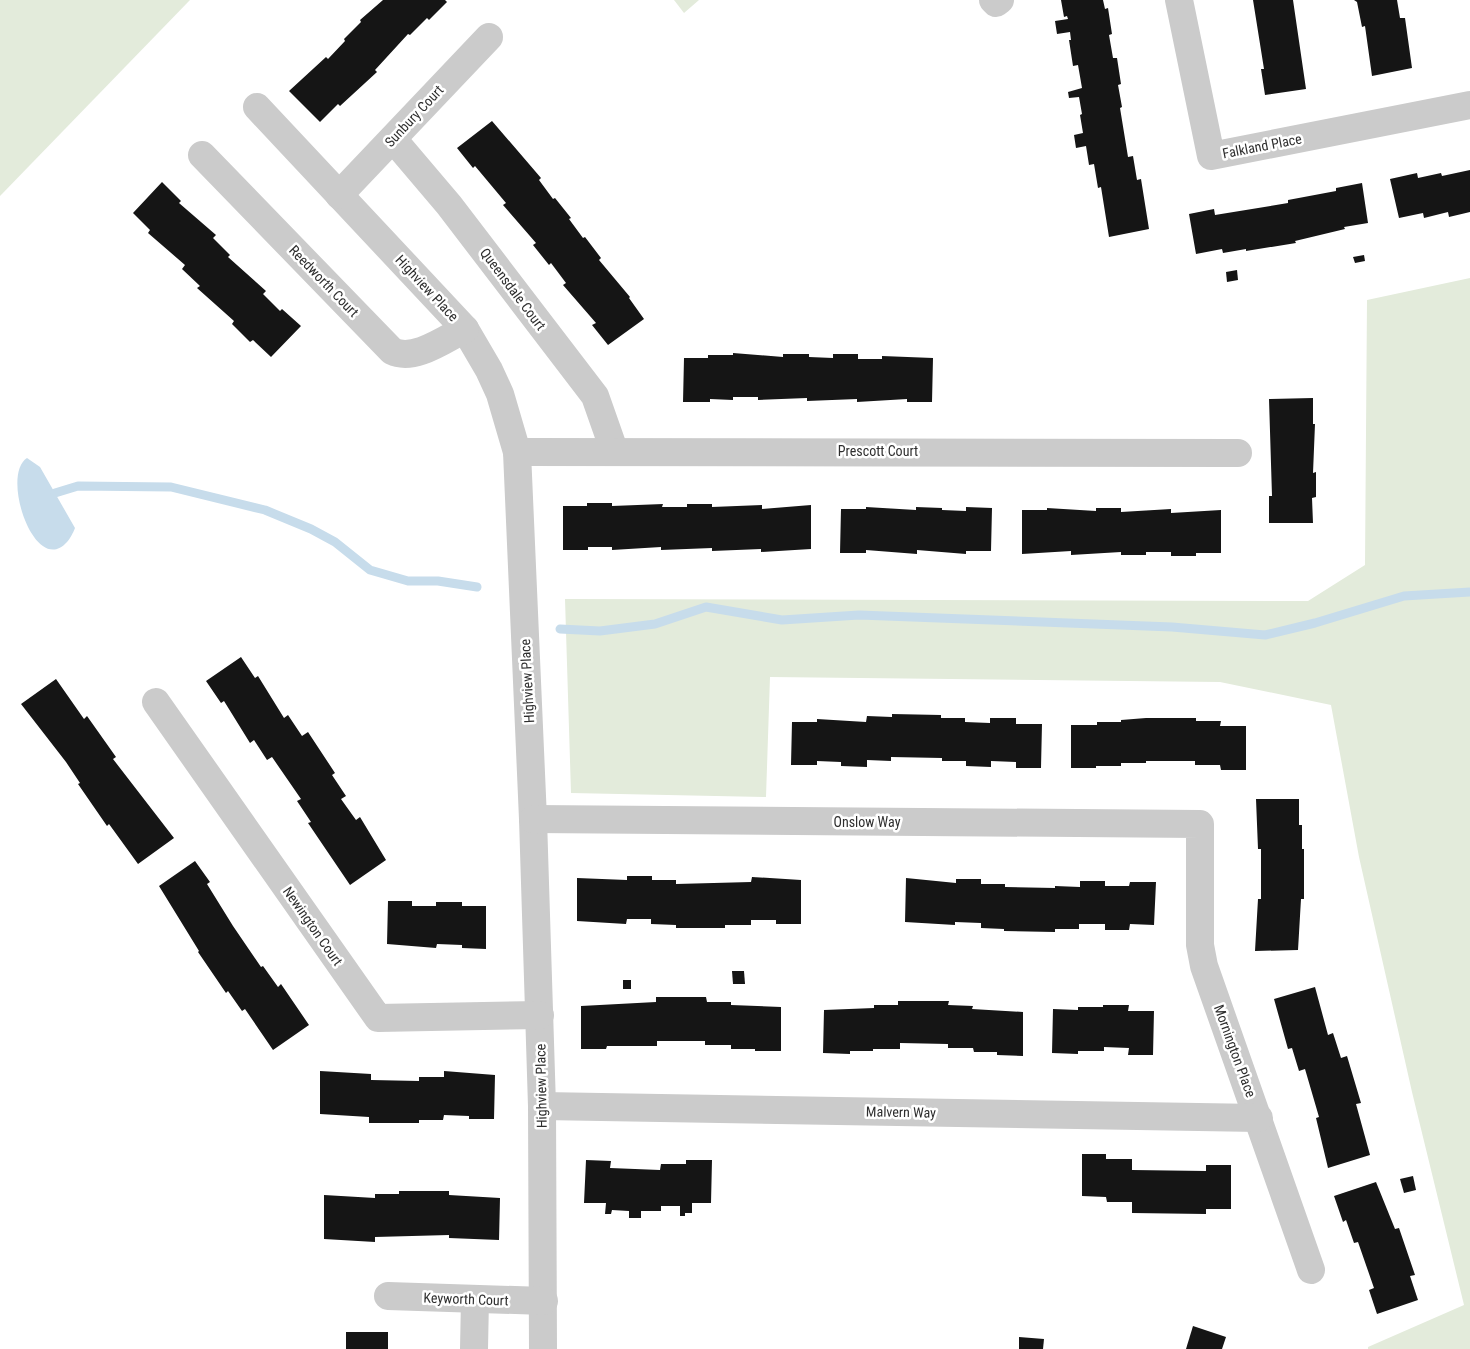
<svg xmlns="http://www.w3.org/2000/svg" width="1470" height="1349" viewBox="0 0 1470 1349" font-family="'Roboto Condensed',sans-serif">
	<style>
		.green { fill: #e3ebdb }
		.water { fill: #c7dceb }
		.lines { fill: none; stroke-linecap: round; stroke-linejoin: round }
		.stream { stroke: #c7dceb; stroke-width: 9 }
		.building { fill: #151515 }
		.minor { stroke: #cbcbcb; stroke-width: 28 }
		.labels { text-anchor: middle; stroke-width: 5; stroke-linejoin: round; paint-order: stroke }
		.street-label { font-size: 14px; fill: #2e2e2e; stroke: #fff }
	</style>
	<rect width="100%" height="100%" fill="#fff"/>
	<g class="green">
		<polygon points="0,0 190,0 0,196"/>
		<polygon points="674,0 699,0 684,13"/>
		<polygon points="1470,278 1470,1349 1368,1349 1368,1347 1464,1305 1412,1092 1359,857 1331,705 1220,682 770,677 766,797 571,793 565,599 1308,601 1365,565 1367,300"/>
	</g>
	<path class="water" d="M27,458L40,467L75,528C73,533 70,539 67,542C35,578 0,475 27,458Z"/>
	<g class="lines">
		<g class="stream">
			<polyline points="55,493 78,486 171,487 265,510 311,529 335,542 370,570 408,581 438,581 477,587"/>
			<polyline points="560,629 600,631 655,624 706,607 782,620 859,615 1172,627 1265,635 1315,623 1404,596 1470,592"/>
		</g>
	</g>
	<g class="building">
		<polygon points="383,0 445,0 447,2 429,20 427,18 410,35 408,34 375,70 377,72 340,106 338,104 320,122 289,91 326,57 328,59 345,41 344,39 361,22 360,20"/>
		<polygon points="1061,0 1103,0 1105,9 1108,8 1112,34 1109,35 1113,58 1117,58 1121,84 1118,85 1122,107 1120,108 1128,157 1133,156 1137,180 1141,179 1149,229 1109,237 1101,187 1098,188 1094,164 1089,165 1086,146 1076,148 1074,135 1083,133 1080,115 1082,114 1079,97 1069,98 1068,92 1082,88 1078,65 1073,66 1069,40 1071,40 1070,32 1057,34 1055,21 1068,19 1067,16 1064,17"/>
		<polygon points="1253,0 1293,0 1306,89 1265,95 1261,69 1264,69"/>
		<polygon points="1354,0 1397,0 1400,18 1405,18 1412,68 1372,76 1365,26 1362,27 1357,2"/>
		<polygon points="492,121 541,178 539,180 553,199 555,198 571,218 569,219 583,238 585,237 601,258 599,260 630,297 629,298 644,319 608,345 592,325 596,323 563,285 566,283 551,263 549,265 533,245 536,243 503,205 506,203 475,166 473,168 457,148"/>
		<polygon points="1470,170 1470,212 1449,217 1448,212 1424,218 1423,213 1399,218 1390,179 1417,173 1418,178 1441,173 1442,176"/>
		<polygon points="162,182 181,201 179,203 216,235 213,238 230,255 228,257 266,291 263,294 280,311 282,309 301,326 271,357 253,340 250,342 232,324 234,321 197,288 200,286 182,269 185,265 148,233 150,230 133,213"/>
		<polygon points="1362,183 1368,223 1344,227 1345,229 1295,241 1296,243 1246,251 1246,249 1223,253 1222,249 1196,254 1189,214 1214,209 1215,215 1288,203 1288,200 1336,191 1336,188"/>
		<polygon points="1364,255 1365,261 1355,263 1353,257"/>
		<polygon points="1237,270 1238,280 1227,282 1226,272"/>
		<polygon points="733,353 783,357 783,354 809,354 809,357 833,358 833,354 858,354 858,359 882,359 882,356 933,358 932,402 907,402 907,399 857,402 857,399 807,401 807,398 758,400 758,397 733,397 733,400 710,399 710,402 683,402 684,358 708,358 708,355 733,355"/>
		<polygon points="1313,398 1313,424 1315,424 1313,473 1316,472 1316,497 1312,498 1313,523 1269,523 1269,496 1272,496 1269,399"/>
		<polygon points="587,503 612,503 612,506 663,504 662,507 687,507 687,504 712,504 712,507 762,505 762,509 811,505 811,549 761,552 761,549 712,551 712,548 661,550 661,547 612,550 612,547 588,547 588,550 563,550 563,506 587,506"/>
		<polygon points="866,507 916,510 916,507 942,508 942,510 966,511 966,507 992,508 991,551 966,551 966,554 917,550 917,554 866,550 866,553 840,553 841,509 866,509"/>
		<polygon points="1047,508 1096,511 1096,508 1121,508 1121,512 1171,509 1171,513 1221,510 1221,553 1196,553 1196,556 1171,556 1171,552 1146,552 1146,555 1121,555 1121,552 1071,555 1071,551 1022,554 1022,510 1047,510"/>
		<polygon points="241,657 255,678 258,676 284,718 288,715 302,736 308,732 335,773 332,775 346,796 341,799 356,820 360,817 386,860 350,885 308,823 311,822 297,801 301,799 272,757 267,760 254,740 250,743 224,701 221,703 206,681"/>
		<polygon points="56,679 84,719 87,716 116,757 113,759 174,838 138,864 109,824 107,826 78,784 80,783 66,762 21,704"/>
		<polygon points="892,714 941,715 941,718 965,718 965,722 990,723 990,718 1016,718 1016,724 1042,724 1041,768 1016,768 1016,762 991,761 991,767 966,766 966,761 942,761 942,758 891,757 891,761 867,760 867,767 841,766 841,762 817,761 817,765 791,765 792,722 817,722 817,719 866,722 867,716 892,717"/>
		<polygon points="1146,718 1196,718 1196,721 1221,721 1220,726 1246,726 1246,770 1221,770 1220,765 1195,765 1195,761 1146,761 1146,763 1121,763 1121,766 1096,766 1096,768 1071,768 1071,725 1097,725 1097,722 1121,722 1121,720"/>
		<polygon points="1256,799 1299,799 1299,825 1302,825 1302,849 1304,849 1304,899 1301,899 1298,950 1255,951 1258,899 1261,899 1261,849 1258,849"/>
		<polygon points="195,861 210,882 207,884 233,926 261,967 263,966 278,987 281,984 309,1025 273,1050 245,1009 242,1011 228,991 226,993 198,952 199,951 159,886"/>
		<polygon points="627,876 652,876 652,880 676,880 676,884 751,882 752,877 801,880 801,924 776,924 776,920 751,920 751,925 725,925 725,928 676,928 676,925 651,924 651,919 627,919 626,924 577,921 577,878 627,880"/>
		<polygon points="906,878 956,883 956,879 981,879 981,884 1005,884 1005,887 1055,888 1055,886 1080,887 1080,881 1105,881 1105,886 1129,886 1130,882 1156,882 1154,925 1130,924 1129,930 1105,930 1105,924 1079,924 1079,929 1055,929 1055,932 1004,931 1004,929 981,928 981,923 955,922 955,925 905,922"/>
		<polygon points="388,901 412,901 412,906 436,906 436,902 462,902 462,906 486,906 486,949 462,948 462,945 437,944 436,948 387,944"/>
		<polygon points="732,971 744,971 745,984 733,984"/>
		<rect x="623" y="980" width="8" height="9"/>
		<polygon points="1315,987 1328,1035 1333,1033 1341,1058 1347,1056 1361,1103 1356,1104 1370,1155 1328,1168 1316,1118 1319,1117 1305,1069 1299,1071 1292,1048 1288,1049 1274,999"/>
		<polygon points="656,997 706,997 707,1002 731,1002 731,1005 781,1007 781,1051 755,1051 755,1049 731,1049 731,1045 705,1045 705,1041 657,1041 657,1046 607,1046 606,1049 581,1049 581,1006 656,1002"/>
		<polygon points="898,1001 949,1001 948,1005 973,1006 972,1009 1023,1012 1023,1056 997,1055 997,1052 974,1052 973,1048 948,1048 948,1044 900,1043 900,1049 873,1049 873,1051 850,1051 850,1054 823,1053 824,1010 874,1008 874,1005 898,1005"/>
		<polygon points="1103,1005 1129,1005 1128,1011 1154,1011 1153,1055 1128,1055 1129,1048 1104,1047 1104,1051 1078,1051 1078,1054 1052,1053 1053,1009 1078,1010 1078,1007 1103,1007"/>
		<polygon points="320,1071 371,1074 371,1080 419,1081 419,1077 444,1077 444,1071 495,1075 494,1119 469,1119 469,1116 444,1115 443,1120 419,1120 419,1123 369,1123 369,1117 320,1114"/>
		<polygon points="1082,1154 1106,1154 1106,1159 1132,1159 1132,1170 1206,1171 1206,1165 1231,1165 1231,1209 1206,1209 1206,1214 1132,1213 1132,1202 1107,1202 1106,1197 1082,1196"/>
		<polygon points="586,1160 611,1161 610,1168 660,1170 661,1164 686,1164 686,1160 712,1160 711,1203 692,1203 692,1213 685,1213 685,1216 680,1216 680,1206 661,1206 661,1211 641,1211 641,1218 629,1218 629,1211 612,1210 611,1214 605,1214 606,1203 584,1203"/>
		<polygon points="1413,1176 1416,1190 1404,1193 1400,1179"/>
		<polygon points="1376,1182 1395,1229 1399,1228 1415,1275 1410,1276 1418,1300 1377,1314 1369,1290 1374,1288 1358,1242 1354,1243 1346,1220 1343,1222 1334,1196"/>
		<polygon points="399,1191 449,1191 449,1195 500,1198 499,1240 449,1238 449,1235 375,1237 375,1242 324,1239 324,1195 375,1198 375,1194 399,1194"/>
		<polygon points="1193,1326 1226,1337 1222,1349 1186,1349"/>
		<rect x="346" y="1332" width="42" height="17"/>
		<polygon points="1019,1337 1044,1339 1043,1349 1019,1349"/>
	</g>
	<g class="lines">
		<g class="minor">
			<polyline points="993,0 996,3 1000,0"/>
			<polyline points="1179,0 1211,156 1470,105"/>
			<polyline points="257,107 465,329 489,370 500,394 517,452 533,819 542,1106 543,1349"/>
			<polyline points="393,139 449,205 595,396 614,450"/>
			<path d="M202,155L392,351C414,362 445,339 465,329"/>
			<polyline points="339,195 489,37"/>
			<polyline points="517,452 1238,453"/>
			<polyline points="156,702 378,1018 540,1015"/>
			<polyline points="533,819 1200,824 1200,945 1204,966 1311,1270"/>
			<polyline points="542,1106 1259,1118"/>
			<polyline points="388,1296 544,1301"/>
			<polyline points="474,1349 475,1299"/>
		</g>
	</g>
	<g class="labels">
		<g class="street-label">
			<text transform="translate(414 116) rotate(-47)" y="5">Sunbury Court</text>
			<text transform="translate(1262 146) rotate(-11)" y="5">Falkland Place</text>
			<text transform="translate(324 281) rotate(46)" y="5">Reedworth Court</text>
			<text transform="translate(427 288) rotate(47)" y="5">Highview Place</text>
			<text transform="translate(513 289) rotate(53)" y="5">Queensdale Court</text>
			<text x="878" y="456">Prescott Court</text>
			<text transform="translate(527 681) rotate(-93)" y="5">Highview Place</text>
			<text x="867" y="827">Onslow Way</text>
			<text transform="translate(313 926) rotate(55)" y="5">Newington Court</text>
			<text transform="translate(1235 1051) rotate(70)" y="5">Mornington Place</text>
			<text transform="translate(541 1086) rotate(-91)" y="5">Highview Place</text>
			<text transform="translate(901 1112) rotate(1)" y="5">Malvern Way</text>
			<text transform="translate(466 1299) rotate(2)" y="5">Keyworth Court</text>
		</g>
	</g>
</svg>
